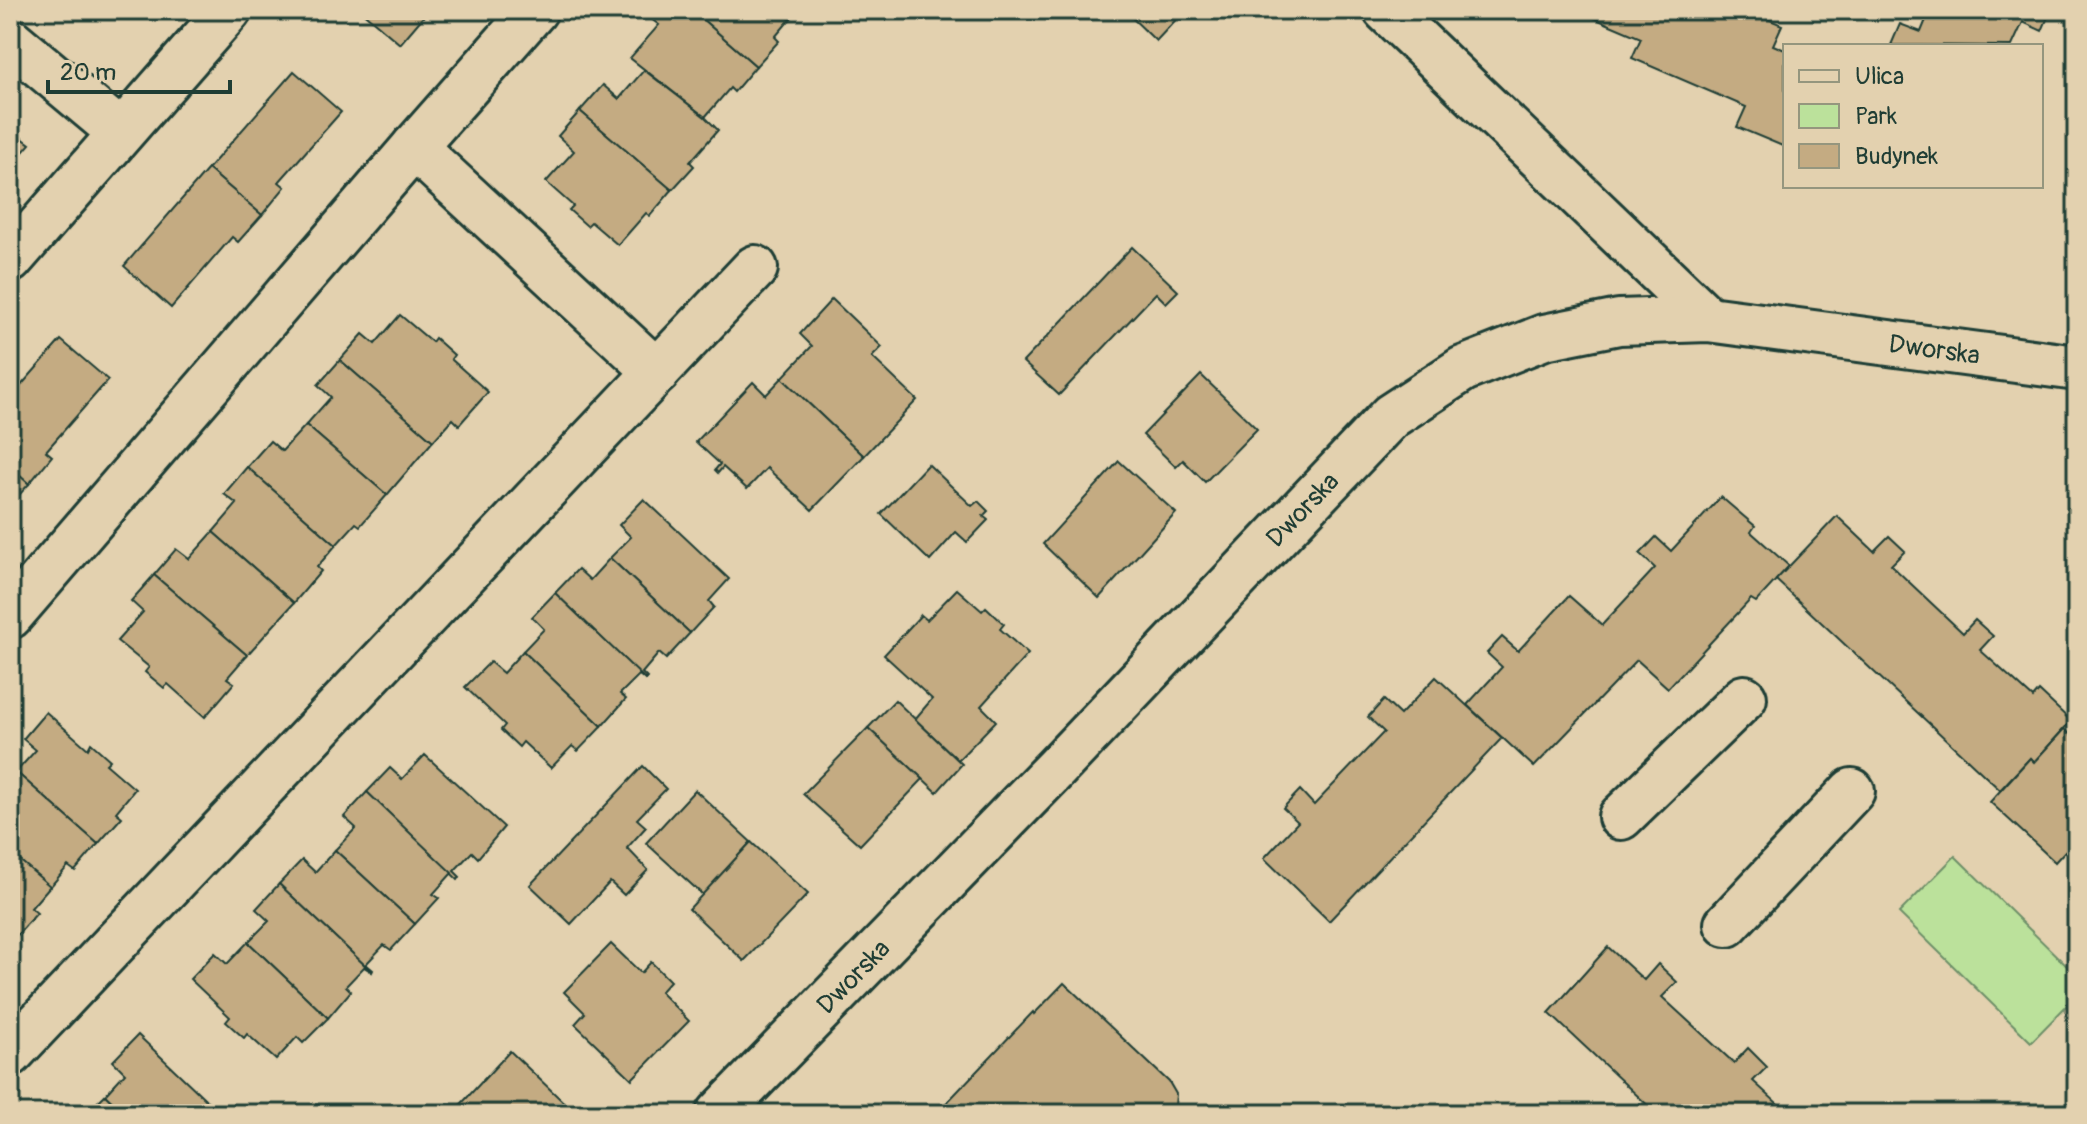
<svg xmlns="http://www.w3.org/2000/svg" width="2087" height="1124" viewBox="0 0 2087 1124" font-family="Pangolin,sans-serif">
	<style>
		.green { fill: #bbe19b; stroke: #6d8f68; stroke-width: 2 }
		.building { fill: #c4ab82; stroke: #1f3d34; stroke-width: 2 }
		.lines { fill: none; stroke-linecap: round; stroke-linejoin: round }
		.minor-casing { stroke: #1f3d34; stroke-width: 50 }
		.minor { stroke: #e3d1af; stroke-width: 44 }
		.labels { text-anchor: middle; stroke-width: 6; stroke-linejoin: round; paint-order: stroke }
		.street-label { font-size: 26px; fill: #1f3d34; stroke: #e3d1af }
	</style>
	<rect width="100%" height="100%" fill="#e3d1af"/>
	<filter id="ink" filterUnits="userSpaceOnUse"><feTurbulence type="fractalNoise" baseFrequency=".0125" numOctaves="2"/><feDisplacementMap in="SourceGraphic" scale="16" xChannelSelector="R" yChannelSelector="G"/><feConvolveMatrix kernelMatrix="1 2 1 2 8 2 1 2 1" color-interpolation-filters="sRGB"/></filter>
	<g filter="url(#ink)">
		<polygon class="green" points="1955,856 2077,976 2077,995 2031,1042 1899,913"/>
		<g class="building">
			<polygon points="360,10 429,10 400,44"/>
			<polygon points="644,10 692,10 756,66 734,92 730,88 705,117 630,58 659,25 642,12"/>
			<polygon points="692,10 798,10 775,37 779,41 756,66"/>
			<polygon points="1124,10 1185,10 1156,41"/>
			<polygon points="1575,10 1747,10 1782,25 1773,45 1785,50 1785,147 1737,127 1746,107 1632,58 1641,38"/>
			<polygon points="1930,10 2051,10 2042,31 2023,22 2012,46 1891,45 1900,24 1921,32"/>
			<polygon points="644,70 705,117 718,130 690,162 694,166 672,190 580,111 603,85 619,99"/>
			<polygon points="294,71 341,112 279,182 285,187 262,215 208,169"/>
			<polygon points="580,111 672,190 650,216 646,213 618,245 591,222 587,226 569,210 573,206 546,182 574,151 558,136"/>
			<polygon points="10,129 30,144 10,167"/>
			<polygon points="208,169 262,215 238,242 232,237 171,308 124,266"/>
			<polygon points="1132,247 1178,291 1166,303 1156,293 1059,395 1023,362"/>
			<polygon points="832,299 882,347 872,357 917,400 864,456 782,378 812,346 800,334"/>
			<polygon points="400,315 432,342 435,338 454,355 451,359 488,392 459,425 453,419 433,441 340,360 363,334 375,344"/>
			<polygon points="61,340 108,380 46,451 52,456 29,484 10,467 10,398"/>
			<polygon points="340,360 433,441 387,495 306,425 331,397 318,385"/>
			<polygon points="1201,375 1257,429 1205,482 1183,460 1176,467 1143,435"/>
			<polygon points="782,378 864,456 812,510 767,468 747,489 723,467 718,473 715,470 720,464 696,442 753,382 766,395"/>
			<polygon points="306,425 387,495 360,526 356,523 336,545 247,467 270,441 282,451"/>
			<polygon points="1119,461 1176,513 1099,598 1043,544"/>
			<polygon points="928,464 972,506 978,501 988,511 983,516 988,520 967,542 956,532 930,561 881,514"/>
			<polygon points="10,467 29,484 10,505"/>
			<polygon points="247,467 336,545 317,567 321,571 294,603 213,532 237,504 224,494"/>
			<polygon points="1721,497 1755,526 1751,532 1789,566 1756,602 1751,599 1668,688 1637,660 1534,767 1467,705 1502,667 1487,653 1502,637 1518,651 1569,596 1602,625 1655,568 1640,554 1656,537 1671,551"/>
			<polygon points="644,499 729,579 709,601 714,607 690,633 610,558 631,537 619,525"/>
			<polygon points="1837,516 1874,551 1889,536 1905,551 1891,565 1963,633 1975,620 1993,636 1980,650 2033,698 2039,691 2071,721 2034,762 2030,758 2000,790 1776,580"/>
			<polygon points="213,532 294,603 247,655 154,575 176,549 189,559"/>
			<polygon points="610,558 690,633 666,659 659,653 642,673 647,678 645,680 555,593 578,569 590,580"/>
			<polygon points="154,575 247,655 227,678 234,683 205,717 168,684 164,688 145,672 149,667 117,641 143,612 131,601"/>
			<polygon points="957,589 982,611 986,607 1004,624 1000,629 1028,654 981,706 996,721 958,760 915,719 932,699 884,655 921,615 927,620"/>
			<polygon points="555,593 646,680 639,675 620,694 626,699 602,726 523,651 544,629 532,617"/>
			<polygon points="523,651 602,726 578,751 572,746 551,768 523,742 519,747 501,730 505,725 465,687 490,662 503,673"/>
			<polygon points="1436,677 1502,738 1329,921 1264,858 1298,822 1283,808 1300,790 1314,805 1384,732 1368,717 1384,700 1400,715"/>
			<polygon points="895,700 962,764 937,792 868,728"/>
			<polygon points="46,712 88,749 91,743 110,760 106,764 135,789 116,812 122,817 98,844 16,772 36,750 23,739"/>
			<polygon points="868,728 923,779 860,845 803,794"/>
			<polygon points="2064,729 2077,740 2077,862 2065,851 2055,862 1990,802 2030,758 2034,762"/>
			<polygon points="425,755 504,827 478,858 472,852 454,871 460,877 458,880 367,792 390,768 402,779"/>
			<polygon points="643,766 666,789 637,819 646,827 627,848 648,870 624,895 610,882 571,924 530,885"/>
			<polygon points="16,772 98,844 75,871 68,866 50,887 10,852 10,779"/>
			<polygon points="695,790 751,842 703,895 646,843"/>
			<polygon points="367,792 452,873 433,894 439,898 415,924 335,850 356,828 344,817"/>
			<polygon points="751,842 808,894 744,961 689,909"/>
			<polygon points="335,850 415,924 391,950 384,945 366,964 373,970 372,972 279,884 302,860 315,872"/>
			<polygon points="10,852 50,886 31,908 37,913 13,940 10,937"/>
			<polygon points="279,884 372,972 364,967 346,986 351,991 328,1018 248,942 269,921 256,909"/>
			<polygon points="248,942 328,1018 303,1043 297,1037 276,1060 247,1034 244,1038 226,1022 230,1017 190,979 215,953 227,964"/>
			<polygon points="611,944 641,973 651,962 670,981 660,992 689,1021 632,1079 575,1024 585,1013 564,992"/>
			<polygon points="1608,947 1644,980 1658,964 1677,982 1662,997 1734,1063 1748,1048 1767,1067 1753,1081 1789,1114 1657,1114 1549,1013"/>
			<polygon points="1064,983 1169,1082 1176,1094 1175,1106 1170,1114 936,1114 1033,1012 1034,1014"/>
			<polygon points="138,1035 221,1114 125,1114 105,1095 125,1073 113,1061"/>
			<polygon points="510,1051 576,1114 452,1114"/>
			<polygon points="105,1095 125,1114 85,1114"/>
		</g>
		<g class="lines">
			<g class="minor-casing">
				<g id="minor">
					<polyline points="1386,10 1708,319"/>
					<polyline points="10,40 120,132"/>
					<polyline points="414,147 657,372"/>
					<polyline points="10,260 229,10"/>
					<polyline points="10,616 414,147 535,10"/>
					<polyline points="1621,817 1744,698"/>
					<polyline points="1727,924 1852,791"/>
					<polyline points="10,1054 755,268"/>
					<path id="s1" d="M719,1114L1057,767L1391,416L1463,369L1544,337L1619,322L1708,319L2077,368"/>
				</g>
			</g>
			<use href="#minor" class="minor"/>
		</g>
	</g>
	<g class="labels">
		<g class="street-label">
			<text dy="9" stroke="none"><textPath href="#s1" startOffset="1536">Dworska</textPath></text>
			<text dy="9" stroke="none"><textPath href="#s1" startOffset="840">Dworska</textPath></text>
			<text dy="9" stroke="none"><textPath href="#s1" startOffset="192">Dworska</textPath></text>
		</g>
	</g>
	<rect width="2087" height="1124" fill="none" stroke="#e3d1af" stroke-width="40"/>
	<rect x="20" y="20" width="2047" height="1084" fill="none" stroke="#1f3d34" stroke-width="3" filter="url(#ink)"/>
	<rect x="1783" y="44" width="260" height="144" fill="#e3d1af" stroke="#95967e" stroke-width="2"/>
	<rect x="1799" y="70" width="40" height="12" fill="#e3d1af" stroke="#95967e" stroke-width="2"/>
	<text x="1855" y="84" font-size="24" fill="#1f3d34">Ulica</text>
	<rect x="1799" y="104" width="40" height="24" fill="#bbe19b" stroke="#95967e" stroke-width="2"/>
	<text x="1855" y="124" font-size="24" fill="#1f3d34">Park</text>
	<rect x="1799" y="144" width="40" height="24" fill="#c4ab82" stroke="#95967e" stroke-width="2"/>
	<text x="1855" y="164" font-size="24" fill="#1f3d34">Budynek</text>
	<path d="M48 80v12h182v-12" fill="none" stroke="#1f3d34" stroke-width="4"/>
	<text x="60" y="80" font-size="24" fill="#1f3d34" stroke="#e3d1af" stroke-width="6" paint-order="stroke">20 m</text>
</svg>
